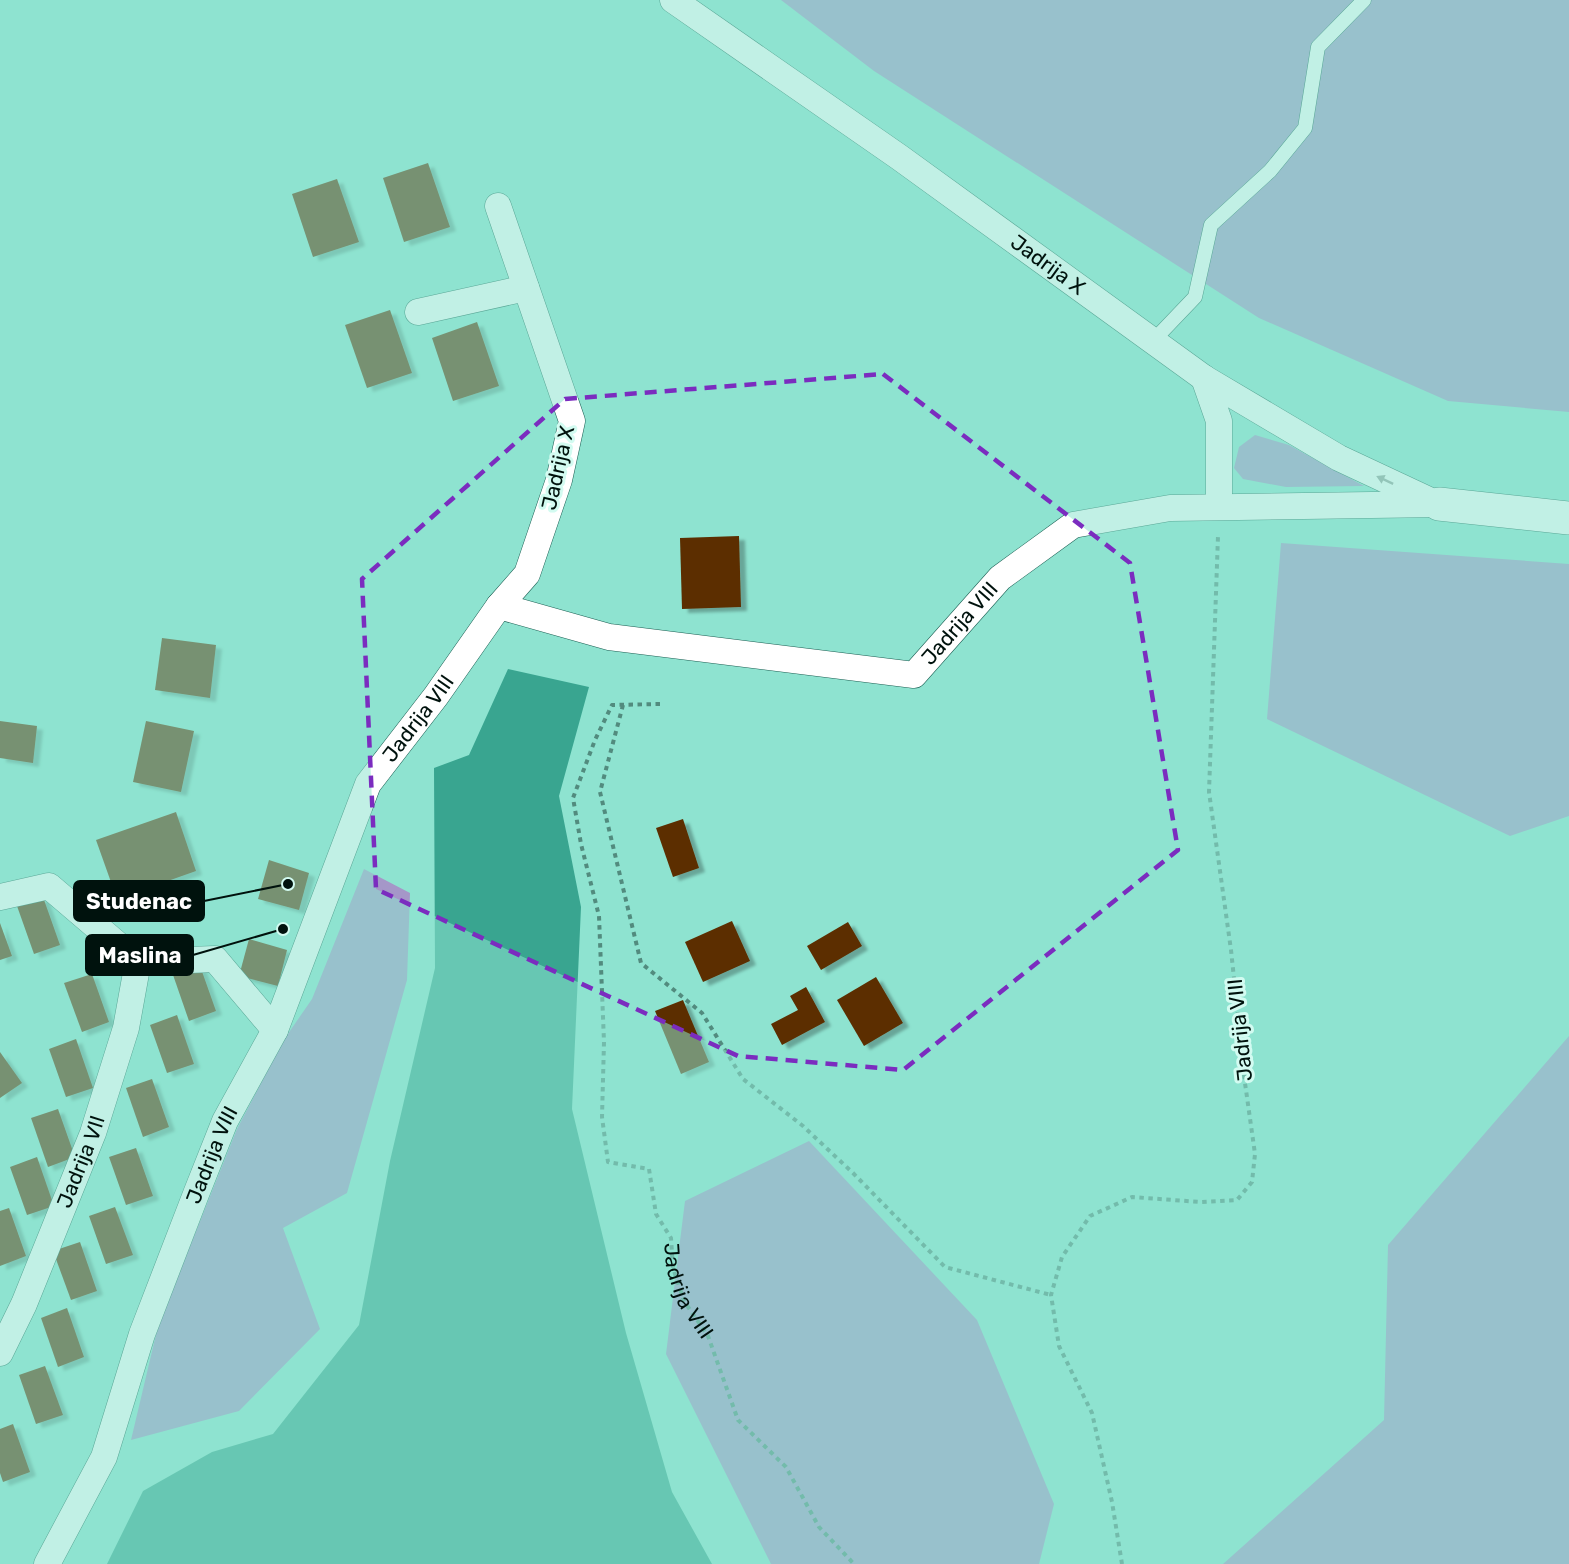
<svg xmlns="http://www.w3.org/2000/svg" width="1569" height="1564" viewBox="0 0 1569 1564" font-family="Rubik,sans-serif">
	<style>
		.green { fill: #a597c8 }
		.water { fill: #39a590 }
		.building { fill: #5b2f04; filter: url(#shadow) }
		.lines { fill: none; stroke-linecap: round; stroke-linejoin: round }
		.lane-casing { stroke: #1b5f53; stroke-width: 15 }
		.street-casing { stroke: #1b5f53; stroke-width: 27 }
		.secondary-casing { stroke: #1b5f53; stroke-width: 34 }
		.path { stroke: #528b7e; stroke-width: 4; stroke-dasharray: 4.5 4.5; stroke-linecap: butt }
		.lane { stroke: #fff; stroke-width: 14 }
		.street { stroke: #fff; stroke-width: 26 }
		.secondary { stroke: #fff; stroke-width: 33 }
		.oneway { fill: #99a09e }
		.marked { fill: none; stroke: #7b2cbf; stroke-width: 4.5; stroke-dasharray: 12 8; stroke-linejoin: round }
		.labels { text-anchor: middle; stroke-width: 6; stroke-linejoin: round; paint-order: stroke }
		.street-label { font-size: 21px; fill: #00120d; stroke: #d3fbf1 }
		.leader { fill: none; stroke: #00120d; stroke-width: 2 }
		.callout-dot { fill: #00120d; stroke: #d3fbf1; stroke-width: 2 }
		.callout { fill: #00120d; stroke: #00120d; stroke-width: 2 }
		.callout-label { font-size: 22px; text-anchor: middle; font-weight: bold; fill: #fff }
	</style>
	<defs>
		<filter id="shadow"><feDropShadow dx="6" dy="4" stdDeviation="1.5" flood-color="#0004"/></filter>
	</defs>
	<rect width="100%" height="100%" fill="#8ee3d0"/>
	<g class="green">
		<polygon points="781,0 1569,0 1569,412 1448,401 1259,318 874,71"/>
		<polygon points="1255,435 1289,445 1364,486 1286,487 1243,479 1234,468 1239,447"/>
		<polygon points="1281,543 1569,564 1569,816 1510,836 1267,719"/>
		<polygon points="364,869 410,893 407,980 347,1193 283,1228 320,1329 239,1411 131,1440 158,1326 237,1129 283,1041 312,999"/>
		<polygon points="1569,1036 1569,1564 1223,1564 1384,1420 1388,1245"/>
		<polygon points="809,1141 977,1320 1054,1504 1039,1564 771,1564 666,1354 685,1201"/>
	</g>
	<polygon class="water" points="508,669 589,687 559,796 581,907 572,1109 626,1333 672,1492 712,1564 107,1564 143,1491 212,1452 273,1434 359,1325 390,1161 435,968 434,768 469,755"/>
	<g class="building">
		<polygon points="428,163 450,227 404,242 383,178"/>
		<polygon points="337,179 359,242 313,257 292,194"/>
		<polygon points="390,310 412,373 367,388 345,325"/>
		<polygon points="477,322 499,386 453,401 432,338"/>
		<polygon points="739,536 741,607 682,609 680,538"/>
		<polygon points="162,638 216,645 210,698 155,690"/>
		<polygon points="0,721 37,726 33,763 0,758"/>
		<polygon points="146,721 194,731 181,792 133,782"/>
		<polygon points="176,812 196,871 117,899 96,840"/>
		<polygon points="683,819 699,868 673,877 656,828"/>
		<polygon points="269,860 309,873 299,910 258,899"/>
		<polygon points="43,897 60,945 34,954 17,906"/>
		<polygon points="732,921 750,961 703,982 685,942"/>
		<polygon points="848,922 862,946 821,970 807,946"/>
		<polygon points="0,923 12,956 0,960"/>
		<polygon points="249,939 287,950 278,986 239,976"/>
		<polygon points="199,963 216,1011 189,1021 172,972"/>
		<polygon points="92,974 109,1022 82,1032 64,983"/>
		<polygon points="876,977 903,1023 864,1046 837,1000"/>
		<polygon points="806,987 825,1022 782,1045 771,1024 798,1010 790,996"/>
		<polygon points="683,1000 709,1062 681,1074 655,1011"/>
		<polygon points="177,1015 194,1064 167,1073 150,1025"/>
		<polygon points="76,1039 93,1088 66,1097 49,1049"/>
		<polygon points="0,1052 22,1083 0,1098"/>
		<polygon points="152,1079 169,1127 143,1137 126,1088"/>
		<polygon points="58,1109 75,1157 48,1167 31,1118"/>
		<polygon points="136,1148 153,1196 126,1205 109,1157"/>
		<polygon points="37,1157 54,1206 27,1215 10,1167"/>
		<polygon points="115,1207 133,1255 106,1264 89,1216"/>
		<polygon points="9,1208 26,1256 0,1266 0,1211"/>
		<polygon points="80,1242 97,1291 71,1300 53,1251"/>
		<polygon points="67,1308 84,1357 58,1367 41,1318"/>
		<polygon points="45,1366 63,1415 36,1424 19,1375"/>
		<polygon points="13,1424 30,1472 3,1482 0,1473 0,1429"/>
	</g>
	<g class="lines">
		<g class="lane-casing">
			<polyline id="lane" points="1153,341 1195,297 1211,225 1270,171 1305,128 1318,47 1364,0"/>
		</g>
		<g class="street-casing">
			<g id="street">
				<path id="s2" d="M673,0L899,157L1204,378L1339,458L1433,502"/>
				<polyline points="498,206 572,421 559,480 527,574 499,606"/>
				<polyline points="418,312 526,288"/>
				<polyline points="1204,378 1219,421 1219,506"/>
				<polyline points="0,897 49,886 138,962 215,959 275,1030"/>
				<path id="s3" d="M0,1353L24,1304L93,1133L126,1028L138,962"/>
				<path id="s4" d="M47,1564L104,1457L142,1334L196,1194L225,1121L275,1030L368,784L436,696L499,606L609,637L914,675L1000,578L1073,525L1170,508L1439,504"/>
			</g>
		</g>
		<g class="secondary-casing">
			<polyline id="secondary" points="1439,504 1569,518"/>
		</g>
		<g class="path">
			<path id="s1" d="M660,704L612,705L595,740L573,798L581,844L599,916L604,1042L602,1117L608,1162L649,1169L656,1214L671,1238L673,1268L684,1301L708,1336L738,1420L786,1467L819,1527L854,1564"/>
			<polyline points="623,705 600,792 641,963 702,1013 743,1079 803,1126 853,1173 945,1267 1051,1295"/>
			<polyline points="1122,1564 1112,1502 1092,1413 1059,1346 1051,1295 1062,1257 1090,1216 1132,1197 1200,1202 1237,1200 1252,1182 1255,1154 1245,1083 1231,950 1209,792 1218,536"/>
		</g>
		<use href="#lane" class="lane"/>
		<use href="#street" class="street"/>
		<use href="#secondary" class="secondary"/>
	</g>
	<defs><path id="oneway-solid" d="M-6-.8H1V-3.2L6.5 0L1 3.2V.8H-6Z" transform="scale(1.5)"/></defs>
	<use class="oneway" href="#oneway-solid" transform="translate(1385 480) rotate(-155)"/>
	<path d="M0 0H1569V1564H0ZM883,374L1130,563L1178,850L903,1070L738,1056L376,889L362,579L565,399Z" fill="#8ee3d0" fill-opacity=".55" fill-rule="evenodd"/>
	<path class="marked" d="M883,374L1130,563L1178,850L903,1070L738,1056L376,889L362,579L565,399Z"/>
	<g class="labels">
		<g class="street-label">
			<text dy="7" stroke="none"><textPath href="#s2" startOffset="459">Jadrija X</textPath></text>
			<text transform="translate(558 468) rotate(-77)" y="7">Jadrija X</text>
			<text dy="7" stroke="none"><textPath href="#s4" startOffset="1557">Jadrija VIII</textPath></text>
			<text dy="7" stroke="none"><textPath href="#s4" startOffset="928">Jadrija VIII</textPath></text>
			<text transform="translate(1240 1030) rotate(-96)" y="7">Jadrija VIII</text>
			<text dy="7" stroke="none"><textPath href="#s4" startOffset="442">Jadrija VIII</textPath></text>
			<text dy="7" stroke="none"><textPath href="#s3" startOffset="208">Jadrija VII</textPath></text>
			<text dy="7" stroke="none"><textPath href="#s1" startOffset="688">Jadrija VIII</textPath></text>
		</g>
	</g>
	<path class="leader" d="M288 884L204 901M283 929L193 955"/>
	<g class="callout-dot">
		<circle cx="288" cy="884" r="6"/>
		<circle cx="283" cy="929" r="6"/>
	</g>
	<g class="callout">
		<rect x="74" y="881" width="130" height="40" rx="6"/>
		<rect x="86" y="935" width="107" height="40" rx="6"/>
	</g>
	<g class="callout-label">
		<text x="139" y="909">Studenac</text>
		<text x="140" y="963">Maslina</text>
	</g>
</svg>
